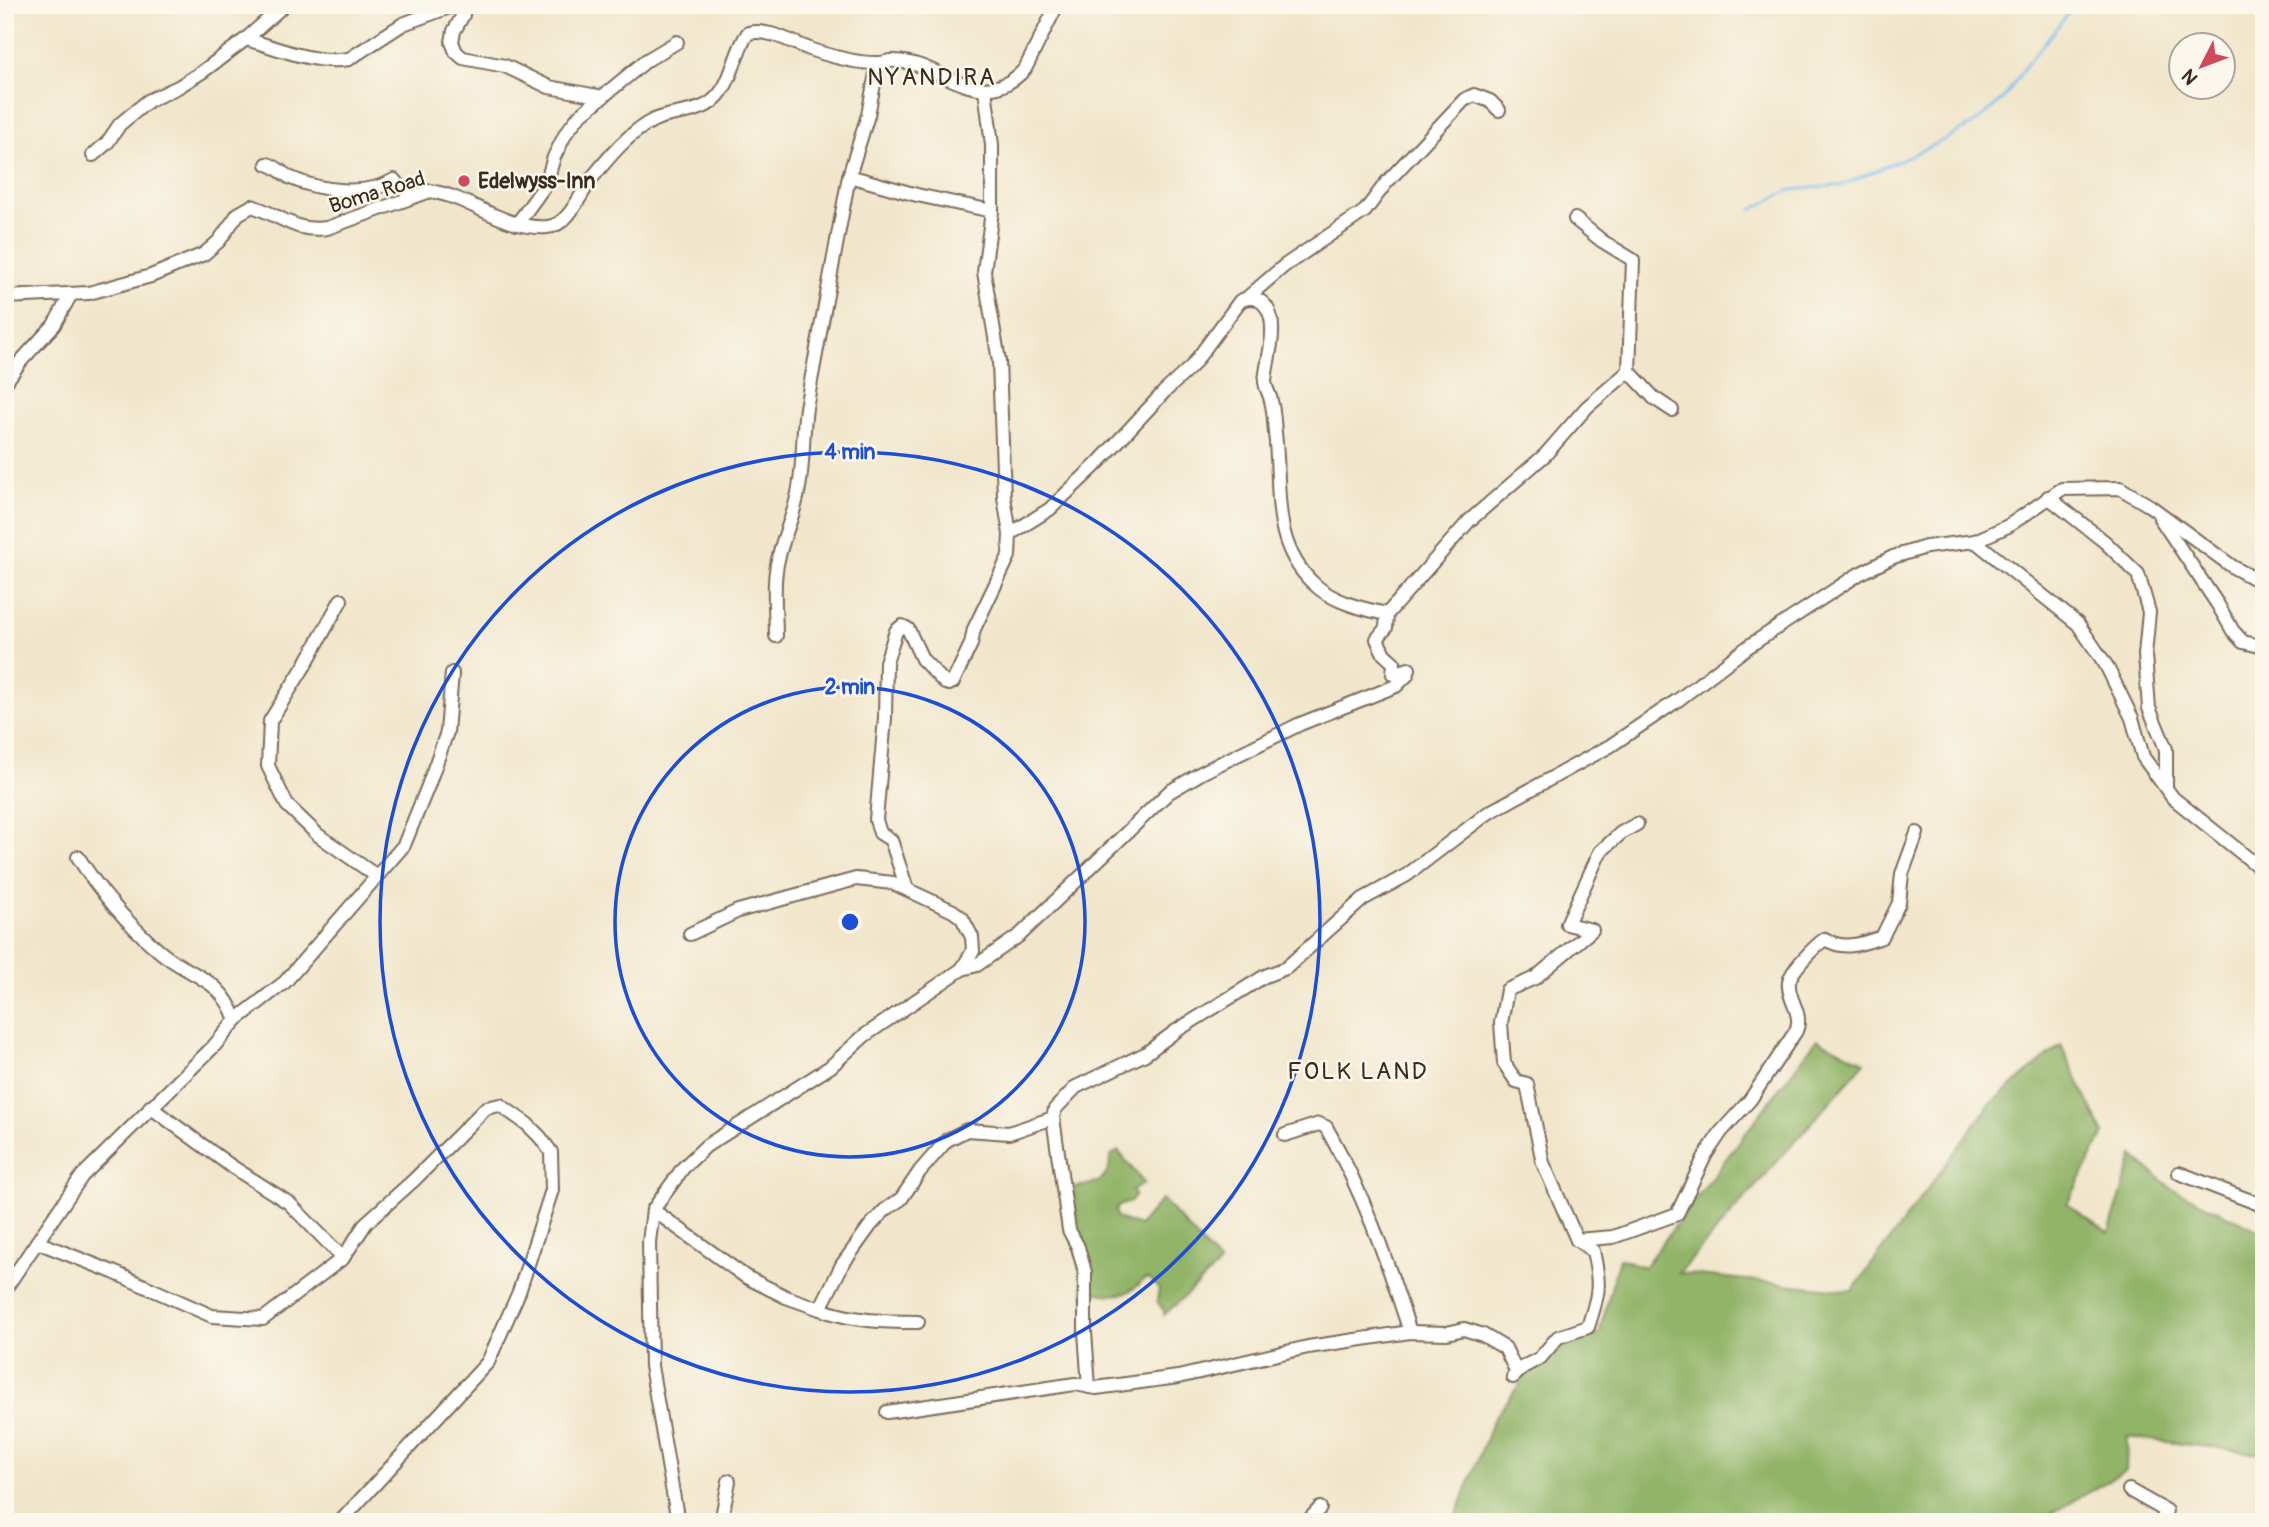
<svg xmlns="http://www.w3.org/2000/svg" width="2269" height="1527" viewBox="0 0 2269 1527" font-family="Pangolin,sans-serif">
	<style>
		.forest { fill: #91b468; stroke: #666f43; stroke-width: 2 }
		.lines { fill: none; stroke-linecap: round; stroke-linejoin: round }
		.stream { stroke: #7cbef1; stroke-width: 2.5 }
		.street-casing { stroke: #7b6c5b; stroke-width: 16 }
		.street { stroke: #fff; stroke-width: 12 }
		.ring { fill: none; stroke: #1d4ed8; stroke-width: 3.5 }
		.poi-dot { fill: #d1495b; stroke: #fbf7ec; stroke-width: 2.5 }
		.labels { text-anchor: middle; stroke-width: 5; stroke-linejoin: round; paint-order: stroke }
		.poi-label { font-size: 21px; font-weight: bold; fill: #3b2a1e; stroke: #fbf7ec; text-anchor: start }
		.street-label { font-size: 21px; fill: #3b2a1e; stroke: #fbf7ec }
		.quarter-label { font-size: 24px; letter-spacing: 2px; fill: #3b2a1e; stroke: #fbf7ec }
		.centre { fill: #1d4ed8; stroke: #fbf7ec; stroke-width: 3.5 }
		.ring-label { font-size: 21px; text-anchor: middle; font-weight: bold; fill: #1d4ed8; stroke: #fbf7ec; stroke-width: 5; stroke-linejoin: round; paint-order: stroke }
	</style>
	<rect width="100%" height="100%" fill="#fbf7ec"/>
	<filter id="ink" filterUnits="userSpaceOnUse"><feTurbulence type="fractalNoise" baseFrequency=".0143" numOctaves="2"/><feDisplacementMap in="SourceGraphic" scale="14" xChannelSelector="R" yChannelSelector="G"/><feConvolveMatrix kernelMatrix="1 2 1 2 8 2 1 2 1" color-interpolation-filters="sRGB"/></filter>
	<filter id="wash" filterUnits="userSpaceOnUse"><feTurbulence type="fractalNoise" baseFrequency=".00686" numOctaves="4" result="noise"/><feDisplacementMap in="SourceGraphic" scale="28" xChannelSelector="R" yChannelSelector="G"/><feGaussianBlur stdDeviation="1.57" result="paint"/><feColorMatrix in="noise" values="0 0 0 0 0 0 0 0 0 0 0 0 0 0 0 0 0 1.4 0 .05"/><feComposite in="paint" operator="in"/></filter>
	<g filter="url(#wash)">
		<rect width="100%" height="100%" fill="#f1e6cb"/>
		<g class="forest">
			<polygon points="1817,1039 1865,1062 1679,1273 1852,1291 1990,1104 2061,1045 2104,1134 2067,1204 2109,1233 2133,1156 2172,1189 2264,1233 2264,1454 2127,1437 2126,1471 2046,1517 2048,1522 1457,1522 1457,1514 1494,1418 1540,1358 1564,1340 1599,1335 1619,1258 1644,1267"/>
			<path d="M1118,1151L1144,1183L1132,1191L1135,1195L1130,1202L1118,1206L1115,1211L1117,1218L1139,1226L1162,1199L1220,1264L1164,1315V1311L1157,1301L1159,1289L1150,1279H1144C1130,1296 1115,1297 1094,1292L1085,1299L1065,1189C1089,1184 1111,1187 1110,1156Z"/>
		</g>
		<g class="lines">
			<polyline class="stream" points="1751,210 1790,190 1843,185 1936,144 1975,123 2004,98 2027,64 2075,5"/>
		</g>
	</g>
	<g filter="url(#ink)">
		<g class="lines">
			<g class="street-casing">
				<g id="street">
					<polyline points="459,5 463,15 454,31 452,42 456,52 463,58 505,66 549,87 603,97"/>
					<path d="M246,39C278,48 315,65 349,59L403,24L455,5"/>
					<polyline points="93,155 107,143 120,124 148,101 178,87 202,72 246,39 284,5"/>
					<path d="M267,164C277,166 282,174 291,178C320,191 366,197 394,180L401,188L417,195"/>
					<polyline points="849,176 917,195 992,211"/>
					<polyline points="517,224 546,184 554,157 566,133 579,116 647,60 677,42"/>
					<path d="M5,297L89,293L151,276L204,254L219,241L238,214L252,206C280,215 295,233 327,228L430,191C470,197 504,230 547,227C569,226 580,194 592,178C609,157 629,132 654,120C671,112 695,114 710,103C733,87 733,54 748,33C770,28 794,44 815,51C834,57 859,64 879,63C884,63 890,60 895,61C943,62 980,117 1025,69L1057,5"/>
					<polyline points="1248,297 1284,266 1365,211 1386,183 1464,100 1474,95 1490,101 1499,110"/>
					<polyline points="1629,371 1654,398 1672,410"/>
					<polyline points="5,383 20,362 54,325 70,296"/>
					<polyline points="2048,497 2105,542 2138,574 2149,612 2145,655 2149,708 2166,749 2166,786"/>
					<polyline points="2160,518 2218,605 2233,631 2243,642 2264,647"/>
					<path d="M1010,534L1050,509L1098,463L1164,392L1192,366L1240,301C1255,293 1267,302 1271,318C1275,338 1267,360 1265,381C1265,388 1270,394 1271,401C1274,411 1274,423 1275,433C1282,486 1269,542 1314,584C1333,602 1362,609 1387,614"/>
					<polyline points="1975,541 2078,624 2106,665 2132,718 2143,757 2173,798 2264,871"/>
					<polyline points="341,600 305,665 270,721 268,766 287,805 318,835 378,877"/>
					<path d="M776,636C776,615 773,592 776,571C779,544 793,520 798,493C804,465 802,437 806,408L849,176L868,115L878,63"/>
					<path d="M78,857C100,892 127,923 158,950C190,978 220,975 236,1020"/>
					<polyline points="907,889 891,840 880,833 876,820 885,718 886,662 896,631 902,626 908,629 922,659 945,683 949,684 953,682 971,644 974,629 1009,556 1010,534 1004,497 999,361 984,272 992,211 992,145 985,89"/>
					<polyline points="962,969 977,965 1020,935 1169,792 1203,772 1300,724 1396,686 1407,675 1409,669 1393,674 1394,663 1384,654 1377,639 1386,628 1387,614 1469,521 1545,455 1587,407 1629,371 1633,260 1602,241 1575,219"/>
					<polyline points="150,1107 231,1166 289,1203 343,1258"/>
					<polyline points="1053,1118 1069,1230 1078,1247 1085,1272 1085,1332 1089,1387"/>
					<path d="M1285,1135L1319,1124L1326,1127C1364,1194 1387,1260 1410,1332"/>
					<polyline points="2179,1173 2264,1206"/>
					<polyline points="653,1210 683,1168 706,1146 830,1067 864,1036 962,969 973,951 972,937 962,918 953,911 893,883 856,879 738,911 690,934"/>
					<path d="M1577,1240L1613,1237L1677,1214L1706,1154L1721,1132L1750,1100L1796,1031C1804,1013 1787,1000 1789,982C1791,970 1815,946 1825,939C1844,951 1861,944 1882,937L1899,903L1902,874L1917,833"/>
					<polyline points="37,1242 113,1272 212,1316 263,1319 343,1258 366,1223 414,1180 486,1108 500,1105 527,1124 540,1137 551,1152 552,1190 519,1292 488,1362 340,1522"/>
					<polyline points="5,1289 82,1176 214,1046 236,1020 285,982 404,845 428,786 447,732 452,673"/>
					<path d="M820,1309C852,1321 884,1322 918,1322"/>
					<path d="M1513,1377L1523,1367L1540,1358L1558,1337L1588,1327C1599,1293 1601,1286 1593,1251L1577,1240L1543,1163L1527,1084L1516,1081L1504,1063L1501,1023L1507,990L1535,978L1592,930L1567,924L1600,852L1621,833L1637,824"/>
					<polyline points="887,1412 1075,1384 1096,1388 1178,1377 1308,1347 1410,1332 1447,1333 1464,1329 1483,1335 1505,1348 1517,1373"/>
					<polyline points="2129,1490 2166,1511 2161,1522"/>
					<polyline points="678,1522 651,1366 649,1242 653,1210 746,1277 786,1297 820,1309 842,1265 870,1226 885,1210 901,1199 920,1171 947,1140 967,1130 1009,1133 1053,1118 1055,1109 1076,1087 1145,1054 1176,1031 1265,976 1286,968 1363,899 1407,875 1488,813 1610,746 1678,700 1749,646 1859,574 1893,557 1926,547 1975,541 2008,526 2062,489 2120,488 2150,506 2233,567 2264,584"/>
					<polyline points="721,1522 729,1481"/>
					<polyline points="1307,1522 1320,1508"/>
				</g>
			</g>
			<use href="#street" class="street"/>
		</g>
	</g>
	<g class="ring">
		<circle cx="850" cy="922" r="235"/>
		<circle cx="850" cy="922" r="470"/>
	</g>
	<circle class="poi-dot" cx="464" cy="181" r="7"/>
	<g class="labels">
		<g class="poi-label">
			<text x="478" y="188">Edelwyss-Inn</text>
		</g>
		<g class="street-label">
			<text transform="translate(377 192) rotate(-17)" y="7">Boma Road</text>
		</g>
		<g class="quarter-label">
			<text x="932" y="85">NYANDIRA</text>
			<text x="1358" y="1079">FOLK LAND</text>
		</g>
	</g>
	<circle cx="850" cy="922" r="10" class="centre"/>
	<g class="ring-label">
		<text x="850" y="459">4 min</text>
		<text x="850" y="694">2 min</text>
	</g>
	<rect width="2269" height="1527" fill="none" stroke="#fbf7ec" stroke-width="28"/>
	<g transform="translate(2202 66) rotate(228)"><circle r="33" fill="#fbf7ec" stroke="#aea59a" stroke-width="2"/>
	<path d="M0-5L12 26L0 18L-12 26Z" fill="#d1495b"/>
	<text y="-10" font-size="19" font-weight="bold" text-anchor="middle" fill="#3b2a1e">N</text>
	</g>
</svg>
